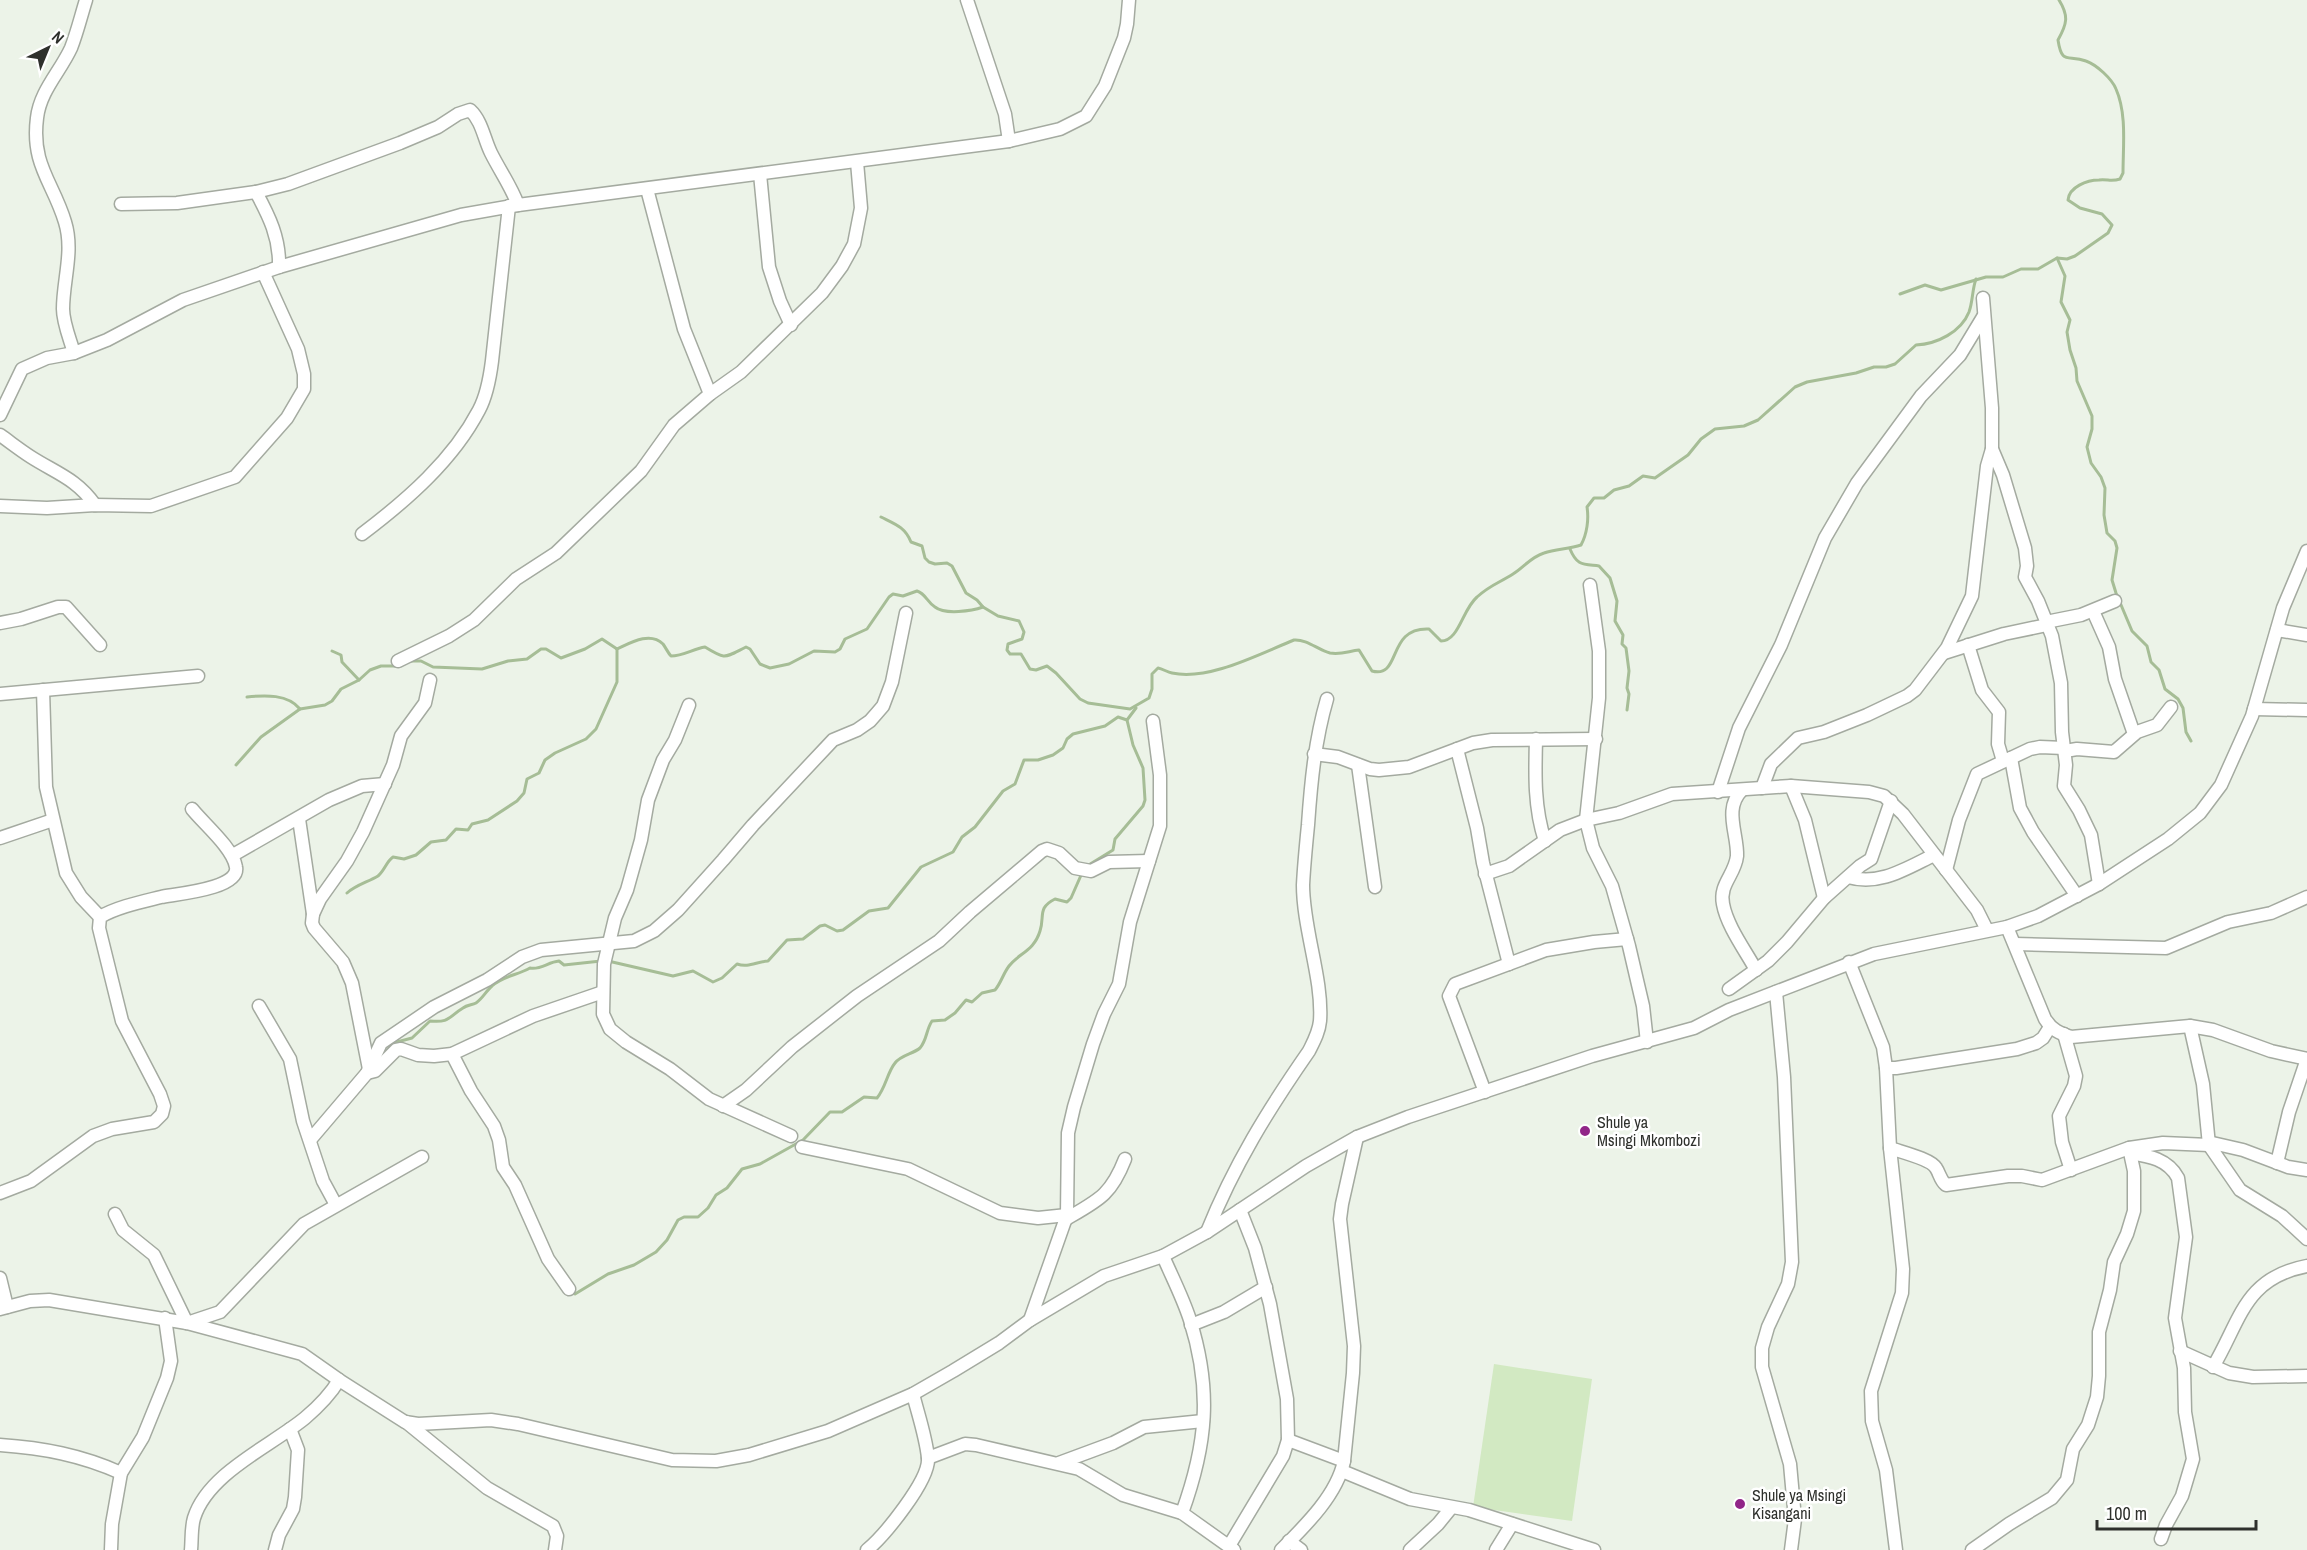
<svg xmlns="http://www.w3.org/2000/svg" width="2307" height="1550" viewBox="0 0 2307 1550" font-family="'Archivo Narrow',sans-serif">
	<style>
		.green { fill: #d2e9c2 }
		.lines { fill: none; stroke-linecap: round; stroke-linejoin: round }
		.stream { stroke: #a6bd96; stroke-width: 3 }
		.minor-casing { stroke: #a4aaa0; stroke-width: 15 }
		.minor { stroke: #fff; stroke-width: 12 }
		.poi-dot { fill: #912588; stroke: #fff; stroke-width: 2 }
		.labels { text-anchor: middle; stroke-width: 5; stroke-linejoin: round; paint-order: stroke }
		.poi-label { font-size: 16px; fill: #2e302c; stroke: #fff; text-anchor: start }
	</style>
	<rect width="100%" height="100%" fill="#ecf3e8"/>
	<polygon class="green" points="1494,1364 1592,1379 1572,1521 1473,1507"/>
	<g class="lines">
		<g class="stream">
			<polyline points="2057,258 2065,276 2061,302 2070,320 2067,332 2070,350 2076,368 2077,381 2092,416 2092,429 2087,447 2091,463 2101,477 2105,488 2104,515 2107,533 2115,541 2117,548 2112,580 2116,593 2132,631 2147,646 2151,662 2159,670 2165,689 2178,699 2183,708 2186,732 2191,741"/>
			<path d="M1900,294L1925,285L1941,290L1986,277H2003L2021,269H2038L2057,258L2067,259L2075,256L2108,233L2112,225L2102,214L2080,208L2068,200C2069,187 2087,180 2099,180C2108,179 2111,182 2120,179L2123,173C2123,146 2127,114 2116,89C2112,79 2097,65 2086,61C2068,54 2062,66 2058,40C2067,24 2069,16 2059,0"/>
			<path d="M881,517C895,524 905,527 911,542L922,546L925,558L929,562L935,564L947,563L952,566L966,593L977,600L983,607L998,616L1019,621L1024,632L1022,639L1008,644L1007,650L1010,654H1021L1030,669L1036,670L1047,666L1056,673L1080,699L1088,703L1130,709L1149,698L1152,689V674L1158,668C1163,669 1167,672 1172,673C1209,681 1259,654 1294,640C1307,639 1318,650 1330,653C1341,655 1349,651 1359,650L1372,671C1402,679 1386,627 1429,629L1441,641C1459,641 1462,610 1477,597C1490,585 1499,583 1513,574C1524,567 1531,557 1544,553C1556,549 1569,549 1581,545C1587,534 1589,519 1587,507L1594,498H1604L1614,490L1629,486L1643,476L1655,478L1688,455L1701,439L1715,429L1744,426L1758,420L1795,387L1807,382L1856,373L1874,367H1886L1895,364L1916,345C1937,344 1961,332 1969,312C1973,301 1972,290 1976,279"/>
			<path d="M1570,549C1577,566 1583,564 1599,566L1610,578L1617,601L1615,621L1623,635L1622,644L1626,648L1629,671L1627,688L1629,694L1627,710"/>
			<path d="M617,649C630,643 650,631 663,644C666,648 668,653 671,656C683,656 693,649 705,647C726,660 724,658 746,647L750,649L760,664L770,668L789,664L814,651L835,652L840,649L845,639L867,629L889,597L893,594L903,596L917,591C926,594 927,602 935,607C945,615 972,611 983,607"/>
			<polyline points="332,651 341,655 342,662 359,680"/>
			<polyline points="411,661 421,661 433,667 482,669 508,661 527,659 541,649 546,649 561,658 585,649 602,639 617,649"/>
			<path d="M247,697C265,695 288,694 300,709"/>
			<polyline points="236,765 261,737 300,709 325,705 332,701 341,689 359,680 370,670 381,666 397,666"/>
			<polyline points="1087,866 1113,850 1115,839 1143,806 1145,800 1143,768 1133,745 1127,720 1136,708"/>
			<path d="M347,893C356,885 368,882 378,876C385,870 386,862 393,857L404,859L416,855L431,842L446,840L456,829L468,830L472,824L488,820L517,801L524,793L527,779L539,773L545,760L555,753L586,739L596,729L617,682V649"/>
			<path d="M608,961L673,976L693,971L713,982L722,978L737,964C748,968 756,962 768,961L787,940L803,939L820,926L825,925L837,931L843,930L869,911L888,908L921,867L953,852L962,837L975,827L1003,791L1015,784L1024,760H1038L1053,755L1063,748L1067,739L1073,734L1105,726L1118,717L1127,720"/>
			<path d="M383,1056L393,1043L412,1038L430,1021C450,1023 448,1017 463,1008C467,1005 472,1005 476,1003C483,998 486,991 492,986C503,976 518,975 530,968C541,970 548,962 559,961L564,965L601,961"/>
			<path d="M575,1294L608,1274L634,1265L656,1252L667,1240L678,1220L684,1217H698L708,1208L716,1195L727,1188L742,1169L760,1164L803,1140L830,1112H842L864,1097L877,1098C886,1087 887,1073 895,1063C901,1055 913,1054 920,1048C927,1040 926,1030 932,1021L945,1020L955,1013L966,1000L972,1002L982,993L995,990C1001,983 1003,974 1009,966C1019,953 1034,951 1040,931C1045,916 1037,908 1055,899L1067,902L1071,898L1082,873"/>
		</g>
		<g class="minor-casing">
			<g id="minor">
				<polyline points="967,0 1005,114 1009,141"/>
				<polyline points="760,174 769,267 780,301 791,325"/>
				<polyline points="647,189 684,329 710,394"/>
				<path d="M256,192C269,216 280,238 279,267"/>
				<path d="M121,204L177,203L256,192L288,184L400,143L438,127L458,114L470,110C482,121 484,139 491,153C500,171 511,186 518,205"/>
				<polyline points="1983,298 1992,408 1992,449 2003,475 2025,548 2027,566 2025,577 2038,601 2052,636 2061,683 2062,732 2066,765 2064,786 2079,810 2091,835 2099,884"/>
				<path d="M74,353C70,339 63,323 63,309C63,280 74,251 65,222C53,182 31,165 37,118C40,91 60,72 71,48C77,33 81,16 86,0"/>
				<polyline points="0,415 22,369 47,358 74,353 107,340 183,300 279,267 461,215 518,205 1009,141 1060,129 1086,116 1105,86 1124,38 1127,24 1129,0"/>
				<path d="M0,435C10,442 20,450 31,457C56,473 77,479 95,505"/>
				<polyline points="0,506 47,508 95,505 151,506 235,477 287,418 304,389 304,374 298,349 263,272"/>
				<path d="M362,534C407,500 453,460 479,410C487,395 490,377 492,361L509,206"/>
				<polyline points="1590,585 1599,651 1599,698 1586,820 1593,848 1612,886 1629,946 1643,1006 1647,1042"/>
				<polyline points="2093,611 2109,647 2115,679 2134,734"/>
				<polyline points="2046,622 2081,615 2115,601"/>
				<polyline points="0,623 21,619 58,607 66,607 100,645"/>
				<polyline points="2277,630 2307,635"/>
				<polyline points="1968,645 1982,690 1999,712 1998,744 2003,761"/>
				<polyline points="1944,653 2004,634 2047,625"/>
				<polyline points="398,661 449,636 474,620 516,579 556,553 641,471 674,425 710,394 741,372 822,293 842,266 854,244 861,208 857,162"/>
				<polyline points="43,690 46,787 66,873 81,897 100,917"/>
				<polyline points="0,694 198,676"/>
				<polyline points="689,705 675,740 663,760 648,800 641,840 627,890 615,918 604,964 603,1014 610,1029 626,1042 670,1069 709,1099 791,1136"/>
				<polyline points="2254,709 2307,710"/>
				<path d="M1536,739C1535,774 1534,808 1545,841"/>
				<polyline points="1457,749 1477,828 1483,863 1509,964"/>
				<polyline points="2065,751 2077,749 2114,752 2137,732 2157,725 2171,707"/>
				<polyline points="1314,754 1338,757 1370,769 1379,770 1409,767 1473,743 1492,740 1596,739"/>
				<polyline points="2011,758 2020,808 2033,832 2077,896"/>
				<polyline points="1358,765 1375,887"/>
				<polyline points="1791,786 1805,820 1824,898"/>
				<polyline points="1762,788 1771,764 1798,738 1824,732 1867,715 1907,696 1915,690 1947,648 1972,596 1987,466 1992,449"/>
				<path d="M1742,790C1723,809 1738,834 1737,856C1735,875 1719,884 1723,904C1727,926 1745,950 1756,970"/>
				<polyline points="1718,792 1739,728 1781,645 1825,538 1857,483 1921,396 1960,355 1983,317"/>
				<polyline points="299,819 313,914"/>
				<polyline points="0,838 53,820"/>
				<polyline points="233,855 329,800 362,786 385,784"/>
				<polyline points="1946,870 1959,820 1977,774 2030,749 2040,747 2064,748"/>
				<polyline points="1485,874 1509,866 1560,830 1586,820 1619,813 1672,794 1791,786 1869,792 1884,796 1903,814 1977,910 1987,930"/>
				<path d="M1848,877C1880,886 1905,869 1934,855"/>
				<path d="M2007,927L2045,1019C2052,1030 2059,1033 2071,1037L2190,1026L2213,1030L2271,1051L2307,1059"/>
				<polyline points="2015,944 2166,948 2228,922 2271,913 2307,897"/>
				<polyline points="1849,962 1883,1047 1886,1068 1890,1148 1903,1269 1902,1293 1871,1391 1872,1421 1886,1470 1896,1550"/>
				<polyline points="1729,989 1768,961 1787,942 1824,898 1860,866 1871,859 1891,801"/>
				<polyline points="1776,992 1784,1077 1792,1262 1788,1284 1768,1327 1762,1348 1762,1367 1790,1464 1795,1519 1791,1550"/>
				<polyline points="259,1006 290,1059 303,1121 323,1181 336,1205"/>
				<polyline points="2190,1026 2203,1084 2209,1145 2240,1190 2282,1216 2307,1239"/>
				<polyline points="2064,1034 2076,1076 2074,1086 2059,1116 2062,1142 2071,1170"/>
				<polyline points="452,1054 471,1091 494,1126 499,1140 503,1167 515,1185 548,1259 569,1289"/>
				<polyline points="1886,1068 1896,1068 2017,1049 2036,1043 2043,1038 2050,1027"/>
				<polyline points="369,1069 352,983 343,962 314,928 312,923 313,914 320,899 347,861 363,832 393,765 401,736 425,703 430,680"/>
				<polyline points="367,1073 375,1071 396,1050 401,1049 418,1055 434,1056 452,1054 533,1016 603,992"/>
				<polyline points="1485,1092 1449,996 1455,984 1546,950 1594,942 1627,939"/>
				<polyline points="723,1106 746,1090 792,1047 857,996 939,941 970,912 1042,851 1047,849 1059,853 1075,868 1091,871 1109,862 1149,861"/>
				<polyline points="310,1140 367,1073 381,1043 434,1007 487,980 522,957 541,950 634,941 654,931 678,910 723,860 753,825 833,740 857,730 870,721 877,713 883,706 892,682 906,613"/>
				<polyline points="2208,1142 2243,1150 2288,1167 2307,1170"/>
				<polyline points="802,1147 908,1169 1000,1213 1038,1218 1067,1215"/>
				<path d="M1890,1148C1901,1152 1931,1159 1936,1168C1940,1174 1940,1180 1946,1185L2008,1176H2022L2042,1180L2129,1148L2163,1143L2209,1145"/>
				<path d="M2130,1153C2149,1156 2168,1159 2178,1178L2186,1237L2175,1318L2184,1368L2185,1412L2193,1459L2182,1496L2166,1525L2161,1539"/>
				<polyline points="2277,1163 2289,1112 2307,1059"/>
				<path d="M0,1193L31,1181L93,1136L112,1129L154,1122L162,1114L164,1106L160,1094L122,1021L99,928L100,917C117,907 141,902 161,897C175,894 240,889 236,867C233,848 204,824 192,809"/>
				<polyline points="115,1214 123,1230 154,1255 187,1323 220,1312 304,1224 422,1157"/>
				<path d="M1066,1219C1099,1200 1111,1195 1125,1159"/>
				<path d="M1207,1232C1234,1165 1268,1110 1309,1051C1314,1041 1319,1032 1320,1021C1323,979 1303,929 1303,885C1304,865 1306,845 1308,825C1311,782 1315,740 1327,699"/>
				<path d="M1163,1256C1172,1277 1183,1298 1190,1320C1212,1390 1207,1444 1182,1513"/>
				<polyline points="0,1278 7,1307"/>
				<polyline points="0,1309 30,1301 49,1300 187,1323 302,1354 339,1380 405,1422 418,1424 491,1420 518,1424 672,1460 716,1461 749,1455 828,1431 913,1394 953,1371 999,1343 1030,1320 1104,1276 1163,1256 1207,1232 1306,1166 1357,1137 1408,1117 1592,1056 1694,1028 1729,1010 1874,954 2007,927 2038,916 2099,884 2168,839 2200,813 2221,785 2252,716 2283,608 2307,551"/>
				<polyline points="1030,1320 1067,1215 1068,1133 1074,1107 1093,1044 1104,1014 1119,984 1130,922 1160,826 1160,775 1153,721"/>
				<polyline points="1191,1325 1224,1312 1266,1287"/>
				<polyline points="2180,1351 2229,1373 2253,1377 2307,1376"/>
				<path d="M2213,1367C2241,1320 2244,1278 2307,1266"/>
				<polyline points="406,1422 487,1488 553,1526 557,1536 555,1550"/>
				<polyline points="1288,1440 1344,1461"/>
				<path d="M0,1445C43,1448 81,1455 121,1473"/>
				<polyline points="928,1458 965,1444 976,1445 1079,1469 1123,1495 1182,1513 1234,1550"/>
				<polyline points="1059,1463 1113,1443 1144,1427 1203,1421"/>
				<polyline points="1342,1471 1410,1499 1469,1510 1594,1550"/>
				<polyline points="1289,1541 1301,1550"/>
				<polyline points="1229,1546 1283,1456 1288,1440 1287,1399 1270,1304 1255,1248 1240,1210"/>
				<polyline points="111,1550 112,1524 121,1473 143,1437 167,1378 171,1361 165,1318"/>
				<path d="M191,1550C192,1540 191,1528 194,1518C208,1473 271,1446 305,1418C318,1407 330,1395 339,1380"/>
				<polyline points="275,1550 279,1535 293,1509 295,1497 298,1450 290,1429"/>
				<path d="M867,1550C884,1536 930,1480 928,1458C926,1437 918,1414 913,1394"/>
				<path d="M1281,1550C1305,1526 1337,1495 1344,1461L1353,1373L1354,1346L1340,1219L1342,1204L1357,1137"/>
				<polyline points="1410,1550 1438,1524 1451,1508"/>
				<polyline points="1496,1550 1512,1524"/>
				<polyline points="1972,1550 2009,1524 2052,1498 2067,1480 2073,1449 2088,1425 2097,1397 2099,1376 2099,1332 2110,1290 2114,1262 2127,1234 2134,1211 2134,1171 2129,1148"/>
			</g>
		</g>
		<use href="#minor" class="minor"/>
	</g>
	<g class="poi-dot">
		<circle cx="1585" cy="1131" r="6"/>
		<circle cx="1740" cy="1504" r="6"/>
	</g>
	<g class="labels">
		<g class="poi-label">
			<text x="1597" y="1128">Shule ya<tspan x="1597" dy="18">Msingi Mkombozi</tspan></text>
			<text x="1752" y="1501">Shule ya Msingi<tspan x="1752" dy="18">Kisangani</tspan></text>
		</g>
	</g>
	<g transform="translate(48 48) rotate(43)" stroke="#ffffff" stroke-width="4.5" paint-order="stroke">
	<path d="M0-4.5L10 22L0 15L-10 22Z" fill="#2e302c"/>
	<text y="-9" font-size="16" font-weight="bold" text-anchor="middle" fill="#2e302c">N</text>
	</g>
	<path d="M2097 1520v9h159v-9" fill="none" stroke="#2e302c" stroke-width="3"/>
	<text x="2106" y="1520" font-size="18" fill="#2e302c" stroke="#ffffff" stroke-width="4.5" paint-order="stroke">100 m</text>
</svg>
